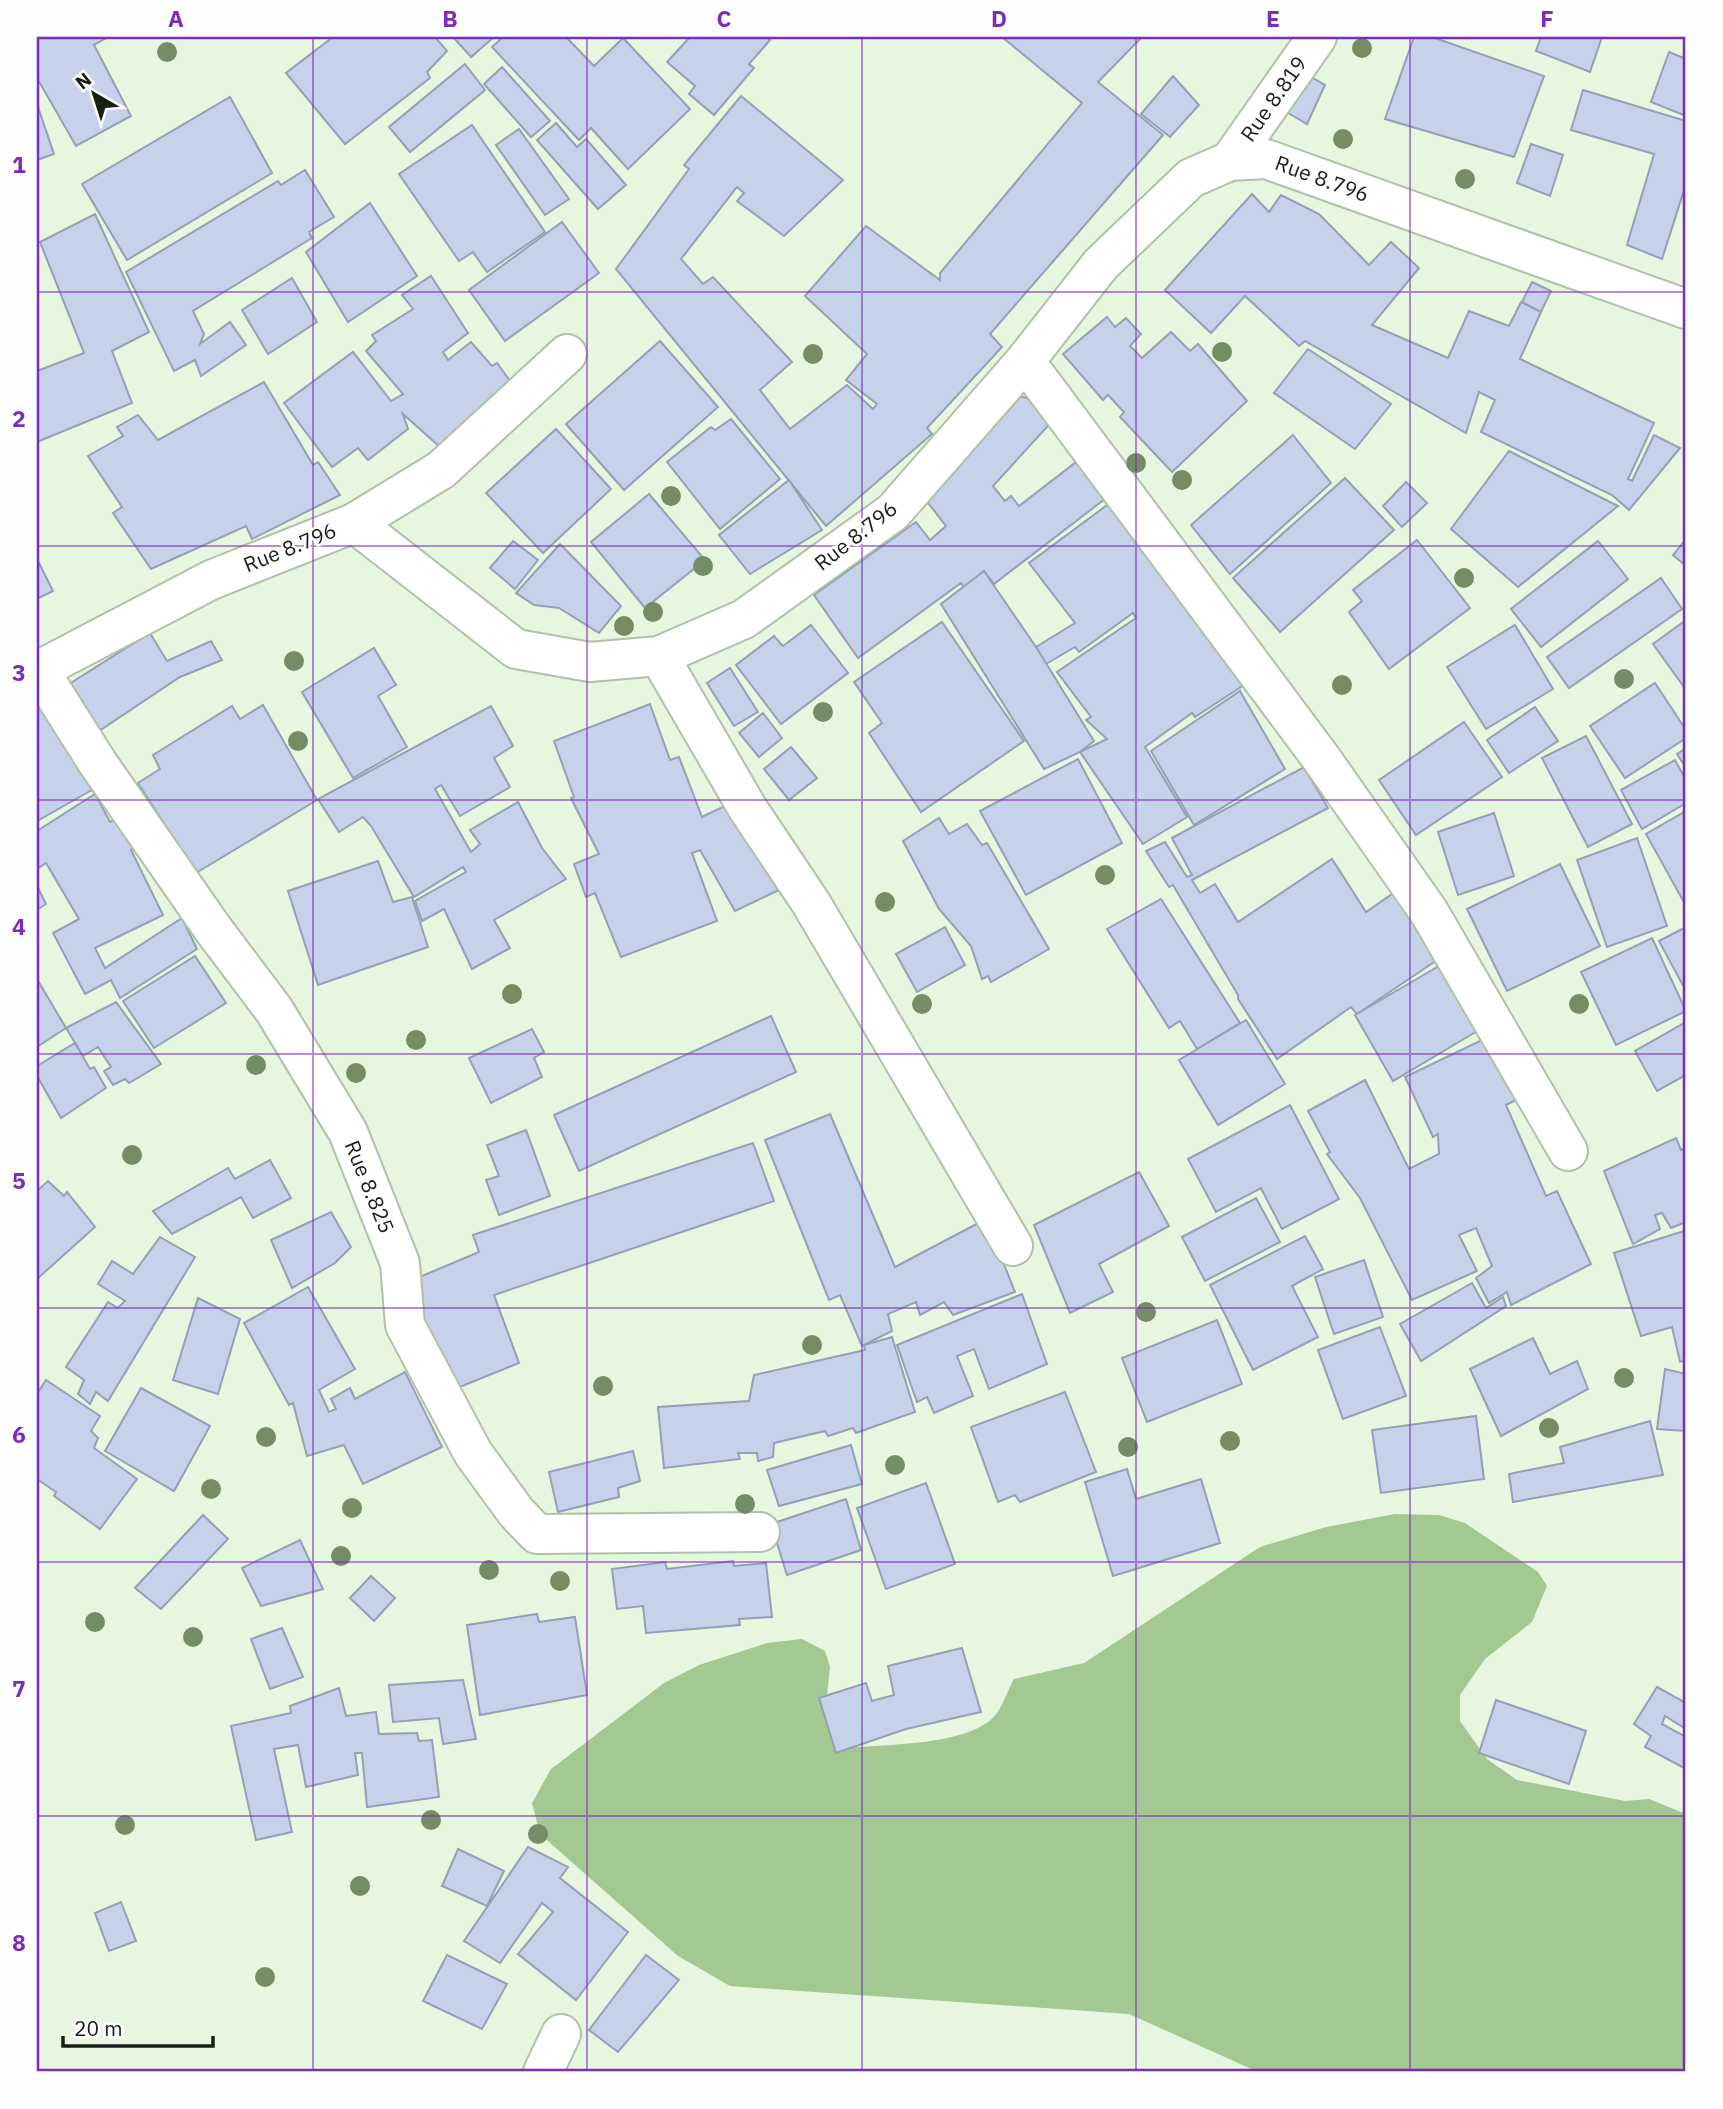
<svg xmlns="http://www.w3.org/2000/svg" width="1723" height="2109" viewBox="0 0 1723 2109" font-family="'IBM Plex Sans',sans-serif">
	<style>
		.forest { fill: #a4c892 }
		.building { fill: #c5d2ea; stroke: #93a0b6; stroke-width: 2 }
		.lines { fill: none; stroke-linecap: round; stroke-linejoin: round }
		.street-casing { stroke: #b0c0a9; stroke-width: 42 }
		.street { stroke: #fff; stroke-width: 38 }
		.tree { fill: #748d64 }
		.grid { fill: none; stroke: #7b2cbf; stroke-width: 2; stroke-opacity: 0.55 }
		.labels { text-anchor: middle; stroke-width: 5; stroke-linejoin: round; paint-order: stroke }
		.street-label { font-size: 21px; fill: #191f17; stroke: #fefefe }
		.neatline { fill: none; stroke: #7b2cbf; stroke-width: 2.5 }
		.grid-label { font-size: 23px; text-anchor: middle; font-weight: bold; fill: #7b2cbf }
	</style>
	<rect width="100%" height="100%" fill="#e7f7df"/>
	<path class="forest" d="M1395,1514L1439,1515L1465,1523L1538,1572L1547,1586L1532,1622L1485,1659L1460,1695V1721L1487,1759L1517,1780L1625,1801L1649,1799L1686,1814V2072H1258L1129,2014L730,1986L678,1956L540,1834L532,1803L551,1769L664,1683L699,1665L767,1643L802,1639L825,1651L830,1667L825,1716L848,1748C886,1744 973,1746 997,1713C1004,1703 1008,1689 1014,1679L1084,1663L1260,1547L1326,1527Z"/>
	<g class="building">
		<polygon points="37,37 108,37 94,45 131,116 76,146 37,78"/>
		<polygon points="333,37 435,37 447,51 427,72 430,78 345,144 286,73"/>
		<polygon points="453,37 494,37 471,57"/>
		<polygon points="503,37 566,37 594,66 623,38 690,109 628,169 591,128 579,140 492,47"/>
		<polygon points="690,37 766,37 770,40 749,64 754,68 714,115 689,94 695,86 667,62"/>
		<polygon points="1002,37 1142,37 1098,82 1163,135 990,334 1002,347 927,428 932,434 826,526 616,269 689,169 684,165 741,96 843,180 784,236 737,201 744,193 737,187 681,259 703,284 713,277 792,362 760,390 790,429 847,385 873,409 877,404 846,380 867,354 805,296 866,226 940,280 940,273 1082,103"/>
		<polygon points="1414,37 1432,37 1544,76 1514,157 1385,119"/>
		<polygon points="1541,37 1602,37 1590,72 1536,51"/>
		<polygon points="1669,52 1686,59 1686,116 1651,102"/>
		<polygon points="465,64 485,90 410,152 389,127"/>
		<polygon points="502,67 550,121 531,137 484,84"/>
		<polygon points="1304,73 1325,85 1307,124 1283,110"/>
		<polygon points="1173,76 1199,105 1170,137 1141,114"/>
		<polygon points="1583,90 1686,121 1686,184 1662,259 1627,245 1654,154 1571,130"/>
		<polygon points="230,97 272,173 127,260 82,184"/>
		<polygon points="37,104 54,154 37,160"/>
		<polygon points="556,123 577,147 586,139 626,185 598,209 537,140"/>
		<polygon points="472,125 545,232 487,272 473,252 459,261 399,174"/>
		<polygon points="519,129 569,199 545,215 496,145"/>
		<polygon points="1531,144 1563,155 1550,196 1517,183"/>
		<polygon points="305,170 334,217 309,232 312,238 193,311 204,334 200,344 230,322 246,345 201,376 195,360 174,371 126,272 278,181 281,185"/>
		<polygon points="1252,194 1269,212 1281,195 1319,214 1369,265 1391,242 1419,268 1372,325 1448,358 1469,311 1509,326 1521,302 1541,312 1520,359 1654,423 1628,479 1632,481 1654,435 1680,448 1629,510 1612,495 1481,432 1495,400 1479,392 1466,433 1305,341 1299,346 1245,296 1211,333 1165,290"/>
		<polygon points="370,203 417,276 348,322 306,252"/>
		<polygon points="95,214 149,332 112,351 132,403 37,442 37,371 84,353 40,242"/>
		<polygon points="562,222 599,273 505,341 469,290"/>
		<polygon points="431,276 468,333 443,352 448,360 471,342 492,366 497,363 515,388 441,448 403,414 408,429 368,460 358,448 332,467 284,403 353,352 391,401 403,394 366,351 376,341 372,335 413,309 402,295"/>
		<polygon points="292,278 317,322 268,354 242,310"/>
		<polygon points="1532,282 1551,291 1541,312 1522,302"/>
		<polygon points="1107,317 1115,327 1126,318 1141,334 1130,346 1142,358 1171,332 1190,351 1198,344 1247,401 1172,472 1120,417 1124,412 1108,395 1103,400 1063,354"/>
		<polygon points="660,341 718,407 624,490 566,424"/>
		<polygon points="1308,349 1391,404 1355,449 1274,393"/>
		<polygon points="264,382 313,465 318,462 340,495 252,539 246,526 151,569 113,513 122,507 88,456 123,436 117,427 138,415 158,440"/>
		<polygon points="1018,396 1048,403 1057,416 993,486 1005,501 1011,496 1019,506 1084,456 1114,492 994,584 984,571 964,588 961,583 858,658 814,595 916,522 930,540 946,526 925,499"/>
		<polygon points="731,419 780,479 720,529 667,462 711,427 715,430"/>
		<polygon points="556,429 611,489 543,553 486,493"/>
		<polygon points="1293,435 1331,483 1230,574 1191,525"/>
		<polygon points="1509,451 1618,506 1518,587 1451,529"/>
		<polygon points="1345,478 1394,530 1280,632 1233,578"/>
		<polygon points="789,480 822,530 750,574 719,535"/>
		<polygon points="1406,482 1427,503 1402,527 1383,506"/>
		<polygon points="649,494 705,560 645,608 591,542"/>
		<polygon points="1118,497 1250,681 1195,717 1192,713 1145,747 1187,817 1143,844 1080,752 1107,739 1086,720 1091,717 1057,672 1136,618 1133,613 1079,652 1075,647 1046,664 1036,647 1075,623 1029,563"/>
		<polygon points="1686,539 1686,566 1673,555"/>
		<polygon points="1417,540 1470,608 1389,669 1349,612 1362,601 1353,590"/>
		<polygon points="513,541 538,560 515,589 490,568"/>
		<polygon points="1598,541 1628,579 1541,647 1511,609"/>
		<polygon points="560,544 621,606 599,633 559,608 534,605 516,593"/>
		<polygon points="37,559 53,591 37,599"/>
		<polygon points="984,571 1036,647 1094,741 1080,752 1044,769 941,604"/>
		<polygon points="1661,578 1682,609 1569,688 1547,657"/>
		<polygon points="1686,620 1686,690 1653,644"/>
		<polygon points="942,622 1024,741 921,812 869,733 882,723 854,682"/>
		<polygon points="811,625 848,673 781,724 736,665 774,636 783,646"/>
		<polygon points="1515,625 1553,689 1486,729 1447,667"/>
		<polygon points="150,633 167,661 211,641 222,660 180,677 87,739 58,691"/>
		<polygon points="374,648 396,685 378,696 407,747 353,778 302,692"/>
		<polygon points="730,668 758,712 734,726 707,683"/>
		<polygon points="1655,683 1686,730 1686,738 1625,778 1590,726"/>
		<polygon points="1240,691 1285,769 1194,825 1151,751"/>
		<polygon points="37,695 92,790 37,821"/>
		<polygon points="650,704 670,760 679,757 702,817 731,803 787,886 735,911 700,850 692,853 717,921 621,957 595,893 586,897 574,864 599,854 571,798 574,797 554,741"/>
		<polygon points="263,705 317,800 196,873 138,783 160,769 153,755 232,706 240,719"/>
		<polygon points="491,706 513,746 494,758 510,787 460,816 441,785 435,789 471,852 480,844 470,830 518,802 542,848 566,879 494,920 510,948 472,969 444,909 422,921 415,901 466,872 463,867 414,897 371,826 363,817 339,832 318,799"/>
		<polygon points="1535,707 1558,741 1509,773 1487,740"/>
		<polygon points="763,713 782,738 759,757 739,733"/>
		<polygon points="1464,722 1502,777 1416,835 1379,780"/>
		<polygon points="1586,736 1632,824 1588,847 1542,758"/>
		<polygon points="791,747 817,778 789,800 764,769"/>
		<polygon points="1686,748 1686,768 1677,754"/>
		<polygon points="1078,759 1122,843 1026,895 980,811"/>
		<polygon points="1675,760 1686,780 1686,803 1642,829 1621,790"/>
		<polygon points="1304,767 1328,808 1192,880 1200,893 1215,884 1238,922 1332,859 1366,912 1405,885 1449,952 1357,1014 1351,1007 1277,1059 1238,999 1238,995 1173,885 1169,887 1146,851 1165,842 1187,877 1192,875 1172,838"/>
		<polygon points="95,794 110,822 117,819 135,847 131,850 163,915 95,948 105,968 182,918 197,949 120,998 111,980 85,994 53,933 79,919 46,863 37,869 37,831"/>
		<polygon points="1686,811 1686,906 1646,834"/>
		<polygon points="1494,813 1514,876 1458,895 1438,832"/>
		<polygon points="939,818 949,834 967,824 982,845 987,843 1049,949 991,982 988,976 982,979 971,946 939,909 903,841"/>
		<polygon points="1637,838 1667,926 1607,947 1577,860"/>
		<polygon points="378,861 393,902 412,897 428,947 318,985 288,891"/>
		<polygon points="1560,864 1600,946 1507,991 1467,909"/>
		<polygon points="37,886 46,904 37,910"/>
		<polygon points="1161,899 1240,1023 1197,1049 1180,1021 1169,1028 1107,929"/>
		<polygon points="945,927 965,965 917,992 896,954"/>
		<polygon points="1686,927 1686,991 1659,941"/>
		<polygon points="1652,938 1686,1011 1616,1045 1581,972"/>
		<polygon points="195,956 226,1003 154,1048 123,1001"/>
		<polygon points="1444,963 1484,1027 1393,1081 1355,1015"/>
		<polygon points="37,979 66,1028 37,1047"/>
		<polygon points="116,1002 161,1064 129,1083 125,1079 113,1085 104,1071 111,1067 98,1047 83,1056 66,1028"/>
		<polygon points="771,1016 796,1072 579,1171 554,1115"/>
		<polygon points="1246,1020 1285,1084 1218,1125 1179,1060"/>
		<polygon points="1686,1022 1686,1075 1657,1091 1635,1051"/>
		<polygon points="532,1029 544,1052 534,1058 542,1077 491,1103 469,1058"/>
		<polygon points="1486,1038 1516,1100 1506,1105 1546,1196 1557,1191 1591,1264 1511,1305 1507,1292 1489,1303 1476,1278 1492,1266 1476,1228 1459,1235 1477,1271 1412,1300 1360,1198 1327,1154 1330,1152 1308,1111 1365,1080 1409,1169 1439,1154 1438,1134 1433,1137 1405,1077"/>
		<polygon points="75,1043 90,1069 94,1067 106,1088 61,1118 37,1076 37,1066"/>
		<polygon points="1290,1105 1339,1199 1282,1229 1261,1188 1216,1212 1188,1159"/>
		<polygon points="830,1114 895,1267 986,1219 1015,1292 953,1315 944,1302 920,1315 916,1302 888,1314 892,1331 862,1346 840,1295 829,1300 765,1140"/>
		<polygon points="526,1130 550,1196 499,1215 486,1180 499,1176 487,1145"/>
		<polygon points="1676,1138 1681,1150 1686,1147 1686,1222 1671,1228 1662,1213 1655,1215 1660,1229 1633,1244 1604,1171"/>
		<polygon points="753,1143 774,1201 494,1295 519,1363 450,1391 410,1281 479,1252 473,1235"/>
		<polygon points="270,1160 291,1198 253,1218 241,1197 172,1234 153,1211 228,1168 235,1179"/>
		<polygon points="1139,1172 1169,1226 1099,1264 1113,1292 1070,1313 1034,1225"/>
		<polygon points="48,1181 64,1196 67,1192 95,1227 37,1279 37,1191"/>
		<polygon points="1256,1198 1280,1242 1205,1281 1182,1237"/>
		<polygon points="331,1212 351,1247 335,1263 292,1288 271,1240"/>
		<polygon points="1684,1231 1686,1240 1686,1360 1680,1362 1672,1327 1641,1336 1614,1253"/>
		<polygon points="1305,1236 1323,1269 1292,1286 1318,1337 1253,1370 1210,1285"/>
		<polygon points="160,1237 195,1257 108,1401 96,1392 90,1404 78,1394 84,1380 66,1367 108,1302 118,1308 125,1301 98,1284 112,1261 133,1274"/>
		<polygon points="1364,1260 1383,1317 1334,1334 1315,1277"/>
		<polygon points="1472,1283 1486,1308 1503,1297 1506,1306 1421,1361 1400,1324"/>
		<polygon points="308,1287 355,1369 319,1390 329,1412 336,1409 331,1399 350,1388 355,1399 405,1372 442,1447 363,1484 344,1445 307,1456 293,1403 289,1405 244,1323"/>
		<polygon points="1022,1294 1047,1364 989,1389 974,1349 957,1356 973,1396 934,1413 927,1397 917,1402 897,1345"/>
		<polygon points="198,1298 240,1319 218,1394 173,1380"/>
		<polygon points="1217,1320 1242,1384 1147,1422 1122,1358"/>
		<polygon points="1380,1327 1406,1396 1343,1419 1318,1350"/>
		<polygon points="892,1337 915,1412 856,1433 853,1428 828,1436 825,1431 774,1443 773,1457 758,1461 757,1453 738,1453 740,1459 664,1468 658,1407 749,1401 754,1375 865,1350 864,1345"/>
		<polygon points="1533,1338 1550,1374 1577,1361 1588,1389 1501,1436 1470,1369"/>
		<polygon points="1665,1369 1686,1374 1686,1431 1657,1429"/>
		<polygon points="46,1380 100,1416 91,1431 98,1438 94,1448 137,1479 100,1529 54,1496 56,1492 37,1479 37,1394"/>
		<polygon points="141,1388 210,1426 174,1491 105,1451"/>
		<polygon points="1065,1392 1096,1472 1020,1502 1015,1495 998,1502 971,1427"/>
		<polygon points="1476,1416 1484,1479 1381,1493 1372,1430"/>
		<polygon points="1650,1421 1663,1475 1513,1502 1509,1474 1564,1463 1560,1447"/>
		<polygon points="851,1445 862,1484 779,1506 767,1470"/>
		<polygon points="633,1451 640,1481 618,1488 619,1497 558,1512 549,1472"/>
		<polygon points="1127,1469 1136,1499 1201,1479 1220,1543 1113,1576 1085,1482"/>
		<polygon points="926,1483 955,1564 886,1589 857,1508"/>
		<polygon points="846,1499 861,1550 787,1575 771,1524"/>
		<polygon points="203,1515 228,1539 161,1609 135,1588"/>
		<polygon points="300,1540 323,1589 261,1606 242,1568"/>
		<polygon points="733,1561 734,1566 766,1563 772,1617 739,1619 740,1625 646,1633 643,1606 617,1609 612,1569 665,1562 667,1569"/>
		<polygon points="371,1576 395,1598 374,1621 350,1598"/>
		<polygon points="537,1614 539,1622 575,1617 587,1695 480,1715 467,1625"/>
		<polygon points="282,1628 303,1677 270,1689 251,1639"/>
		<polygon points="962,1648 981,1712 906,1729 836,1753 819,1698 866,1683 872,1701 894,1695 888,1666"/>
		<polygon points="463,1680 476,1739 443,1744 439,1718 393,1722 389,1685"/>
		<polygon points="1657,1687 1686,1703 1686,1729 1665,1716 1662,1724 1686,1737 1686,1769 1645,1747 1651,1736 1634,1724"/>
		<polygon points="339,1688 346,1716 376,1712 379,1734 417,1733 419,1741 432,1740 439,1797 367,1807 362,1753 355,1753 358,1775 306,1787 298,1745 274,1749 292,1832 256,1840 231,1726 291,1713 290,1706"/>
		<polygon points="1496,1700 1586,1731 1569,1784 1479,1753"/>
		<polygon points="528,1847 568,1867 560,1878 628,1932 576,2000 518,1954 553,1912 542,1903 500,1963 464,1941"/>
		<polygon points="458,1849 504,1871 487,1906 442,1886"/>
		<polygon points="121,1902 136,1941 109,1951 95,1913"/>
		<polygon points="447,1955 507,1984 482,2029 423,2001"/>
		<polygon points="646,1955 679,1980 618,2052 589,2030"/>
	</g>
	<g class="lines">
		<g class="street-casing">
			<g id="street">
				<polyline points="1230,161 1317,37"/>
				<polyline points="1025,361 1321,758 1429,912 1568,1151"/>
				<polyline points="354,523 441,470 567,354"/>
				<polyline points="659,656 748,809 811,903 1013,1246"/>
				<polyline points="39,670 97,762 213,929 274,1010 348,1132 400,1263 405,1325 473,1453 516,1512 537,1534 760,1532"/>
				<polyline points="37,671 211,580 354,523 516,649 590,662 659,656 744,619 893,512 1025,361 1101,264 1191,178 1230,161 1266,159 1686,309"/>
				<polyline points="543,2072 561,2034"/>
			</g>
		</g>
		<use href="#street" class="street"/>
	</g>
	<g class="tree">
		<circle cx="1362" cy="48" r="10"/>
		<circle cx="167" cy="52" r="10"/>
		<circle cx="1343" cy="139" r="10"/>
		<circle cx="1465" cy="179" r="10"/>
		<circle cx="1222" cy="352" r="10"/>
		<circle cx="813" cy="354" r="10"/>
		<circle cx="1136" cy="463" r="10"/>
		<circle cx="1182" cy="480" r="10"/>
		<circle cx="671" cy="496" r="10"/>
		<circle cx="703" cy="566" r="10"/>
		<circle cx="1464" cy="578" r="10"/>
		<circle cx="653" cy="612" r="10"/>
		<circle cx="624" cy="626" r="10"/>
		<circle cx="294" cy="661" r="10"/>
		<circle cx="1624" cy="679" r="10"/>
		<circle cx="1342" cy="685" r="10"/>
		<circle cx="823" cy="712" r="10"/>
		<circle cx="298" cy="741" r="10"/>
		<circle cx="1105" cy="875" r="10"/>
		<circle cx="885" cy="902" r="10"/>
		<circle cx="512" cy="994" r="10"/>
		<circle cx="922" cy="1004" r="10"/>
		<circle cx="1579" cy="1004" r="10"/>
		<circle cx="416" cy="1040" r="10"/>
		<circle cx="256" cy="1065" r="10"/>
		<circle cx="356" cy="1073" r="10"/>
		<circle cx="132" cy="1155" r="10"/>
		<circle cx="1146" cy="1312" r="10"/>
		<circle cx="812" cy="1345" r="10"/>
		<circle cx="1624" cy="1378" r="10"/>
		<circle cx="603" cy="1386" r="10"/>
		<circle cx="1549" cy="1428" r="10"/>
		<circle cx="266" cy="1437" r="10"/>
		<circle cx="1230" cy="1441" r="10"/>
		<circle cx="1128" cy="1447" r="10"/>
		<circle cx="895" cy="1465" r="10"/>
		<circle cx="211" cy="1489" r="10"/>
		<circle cx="745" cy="1504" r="10"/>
		<circle cx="352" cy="1508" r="10"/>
		<circle cx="341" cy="1556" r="10"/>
		<circle cx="489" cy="1570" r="10"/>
		<circle cx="560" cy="1581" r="10"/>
		<circle cx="95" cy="1622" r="10"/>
		<circle cx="193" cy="1637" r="10"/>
		<circle cx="431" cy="1820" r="10"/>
		<circle cx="125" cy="1825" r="10"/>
		<circle cx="538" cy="1834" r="10"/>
		<circle cx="360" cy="1886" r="10"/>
		<circle cx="265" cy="1977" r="10"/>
	</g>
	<path class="grid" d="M313,37V2072M587,37V2072M862,37V2072M1136,37V2072M1410,37V2072M37,292H1686M37,546H1686M37,800H1686M37,1054H1686M37,1308H1686M37,1562H1686M37,1816H1686"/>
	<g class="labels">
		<g class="street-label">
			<text transform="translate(1274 99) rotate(-55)" y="7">Rue 8.819</text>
			<text transform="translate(1322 179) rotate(20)" y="7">Rue 8.796</text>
			<text transform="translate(856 536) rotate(-38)" y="7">Rue 8.796</text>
			<text transform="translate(290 548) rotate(-22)" y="7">Rue 8.796</text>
			<text transform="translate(369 1187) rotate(68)" y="7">Rue 8.825</text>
		</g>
	</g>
	<rect width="1723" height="2109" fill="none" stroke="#fefefe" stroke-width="77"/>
	<g transform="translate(94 94) rotate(321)" stroke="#fefefe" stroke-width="5" paint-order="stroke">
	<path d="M0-5L12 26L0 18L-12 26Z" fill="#191f17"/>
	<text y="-10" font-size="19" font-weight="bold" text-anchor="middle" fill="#191f17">N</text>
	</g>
	<path d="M63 2036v10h150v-10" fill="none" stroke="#191f17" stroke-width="3.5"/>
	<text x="74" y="2036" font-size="21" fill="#191f17" stroke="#fefefe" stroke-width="5" paint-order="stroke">20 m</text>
	<rect x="38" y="38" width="1646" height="2032" class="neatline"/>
	<g class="grid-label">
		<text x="176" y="27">A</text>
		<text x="450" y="27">B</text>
		<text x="724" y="27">C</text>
		<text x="999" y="27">D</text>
		<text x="1273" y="27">E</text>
		<text x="1547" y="27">F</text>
		<text x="19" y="173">1</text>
		<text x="19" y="427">2</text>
		<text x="19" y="681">3</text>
		<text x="19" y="935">4</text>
		<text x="19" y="1189">5</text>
		<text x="19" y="1443">6</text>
		<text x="19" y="1697">7</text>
		<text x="19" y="1951">8</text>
	</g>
</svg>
